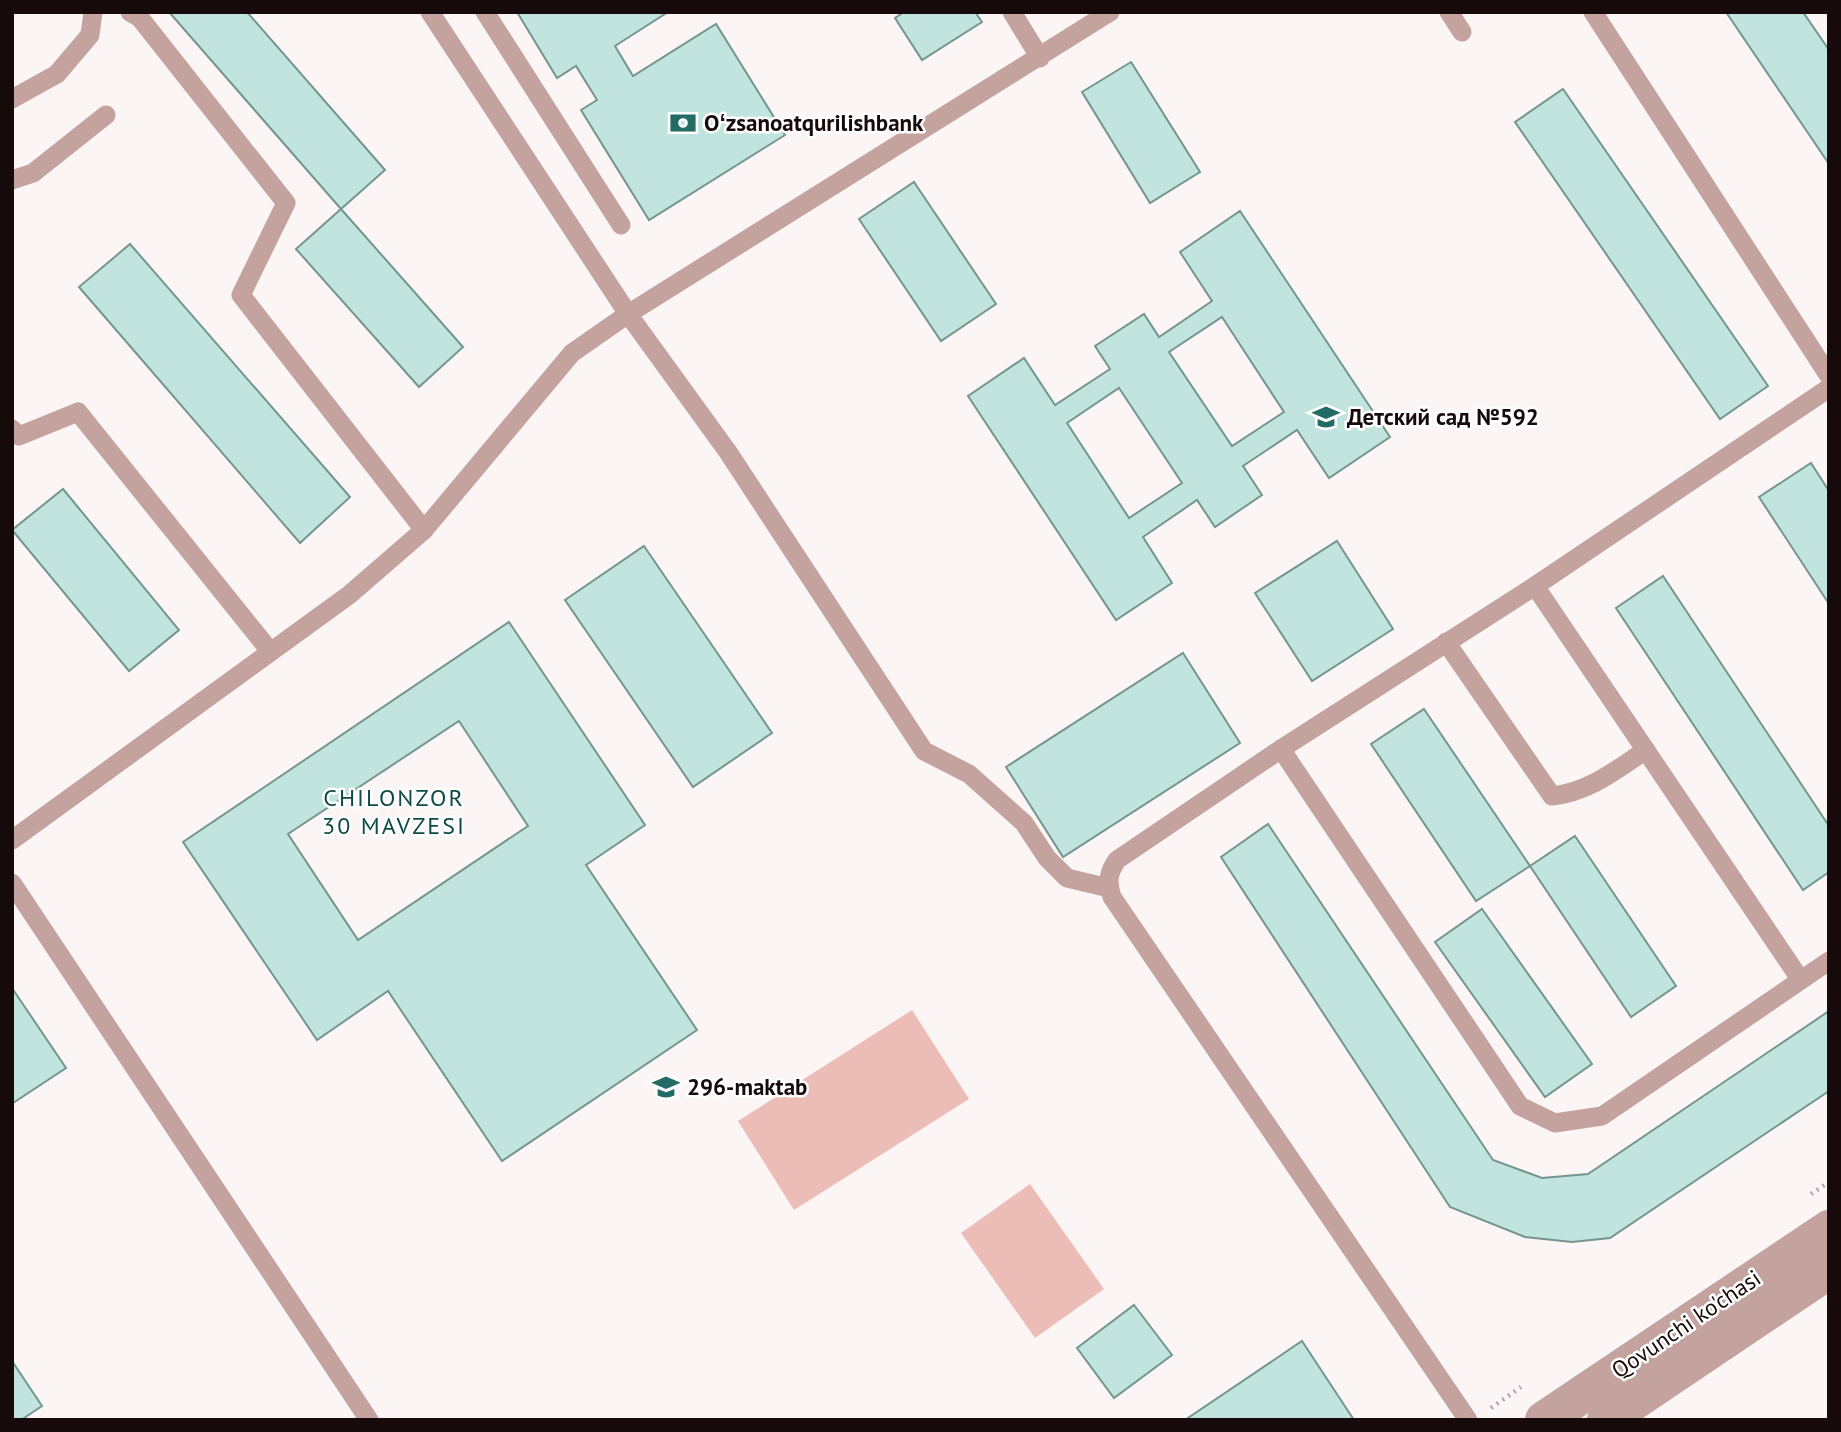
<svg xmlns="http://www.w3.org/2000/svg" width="1841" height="1432" viewBox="0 0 1841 1432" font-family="'PT Sans',sans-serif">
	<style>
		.green { fill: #ecbcb6 }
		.building { fill: #c2e4df; stroke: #759590; stroke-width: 2; fill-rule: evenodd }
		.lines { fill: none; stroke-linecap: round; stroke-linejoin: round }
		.path { stroke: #aea5a5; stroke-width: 4.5; stroke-dasharray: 2 5; stroke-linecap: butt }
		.service { stroke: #c4a39f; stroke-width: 19 }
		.tertiary { stroke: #c4a39f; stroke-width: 38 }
		.labels { text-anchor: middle; stroke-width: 5; stroke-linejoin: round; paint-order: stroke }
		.poi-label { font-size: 23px; font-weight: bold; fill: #160b0a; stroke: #fff; text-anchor: start }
		.street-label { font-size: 23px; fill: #160b0a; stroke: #fff }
		.neighbourhood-label { font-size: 24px; letter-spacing: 2px; fill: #0e4b45; stroke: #fff }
	</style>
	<rect width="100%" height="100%" fill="#fcf5f5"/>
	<g class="green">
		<polygon points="912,1010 969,1099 794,1210 738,1121"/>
		<polygon points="1030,1184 1104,1289 1035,1338 961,1233"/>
	</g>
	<g class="building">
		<polygon points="169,12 247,12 385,170 341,209"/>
		<polygon points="517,12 668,12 615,46 633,76 716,24 785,135 649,220 581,110 597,100 576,66 557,78"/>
		<polygon points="904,12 975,12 982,22 922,60 895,18"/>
		<polygon points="1726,12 1803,12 1829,50 1829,164"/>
		<polygon points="1131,62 1200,172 1150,203 1082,92"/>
		<polygon points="1563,89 1768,386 1720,419 1515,122"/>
		<polygon points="914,182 996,304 941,341 859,219"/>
		<polygon points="341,209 463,347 419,387 296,249"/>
		<path d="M1240,211L1390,437L1329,478L1297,430L1243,466L1262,495L1215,527L1197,500L1143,537L1172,583L1116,620L968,396L1024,358L1055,405L1110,369L1095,346L1144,314L1159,337L1212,301L1180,252ZM1222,317L1284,412L1232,446L1169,352ZM1119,388L1182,483L1129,518L1067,423Z"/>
		<polygon points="130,244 350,497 300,543 79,287"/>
		<polygon points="1811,463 1829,491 1829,604 1759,497"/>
		<polygon points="63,489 179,630 129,671 12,530"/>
		<polygon points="1337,541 1393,629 1312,681 1255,593"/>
		<polygon points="644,546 772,733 693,787 565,600"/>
		<polygon points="1663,576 1829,826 1829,872 1803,890 1616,608"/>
		<path d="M509,622L645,825L586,865L697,1030L502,1161L388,991L317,1040L183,842ZM459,721L528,826L358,940L288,834Z"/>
		<polygon points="1183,653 1240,743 1063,857 1006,767"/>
		<polygon points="1424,709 1530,866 1476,901 1371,744"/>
		<polygon points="1268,824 1493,1160 1542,1178 1588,1174 1829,1011 1829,1091 1610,1238 1572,1242 1525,1237 1450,1207 1221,857"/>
		<polygon points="1575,836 1676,986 1631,1017 1530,866"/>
		<polygon points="1482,909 1592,1064 1545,1097 1435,942"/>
		<polygon points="12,988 66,1068 13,1103 12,1103"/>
		<polygon points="1134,1305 1172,1355 1114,1398 1077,1348"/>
		<polygon points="1302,1341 1354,1420 1185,1420"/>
		<polygon points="12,1361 42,1406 21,1420 12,1420"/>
	</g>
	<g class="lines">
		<g class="path">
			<polyline points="1811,1194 1829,1182"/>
			<polyline points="1491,1408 1521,1387"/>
		</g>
		<g class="service">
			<polyline points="130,12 140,18 286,203 241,295 424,530"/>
			<polyline points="430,12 628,314 728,452 924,751 969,774 1024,823 1047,858 1067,878 1109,888"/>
			<polyline points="485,12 621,225"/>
			<polyline points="1012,12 1040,58"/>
			<polyline points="1449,12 1462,32"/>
			<polyline points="1593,12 1829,376"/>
			<polyline points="12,99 57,74 90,35 93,12"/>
			<polyline points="12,180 33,173 106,115"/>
			<polyline points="12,429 19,436 78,412 270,651"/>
			<polyline points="1535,586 1800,979"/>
			<path d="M1446,642L1552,796C1589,792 1616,770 1646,750"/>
			<polyline points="1281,749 1520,1106 1555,1123 1602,1116 1829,961"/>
			<polyline points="12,840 349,595 424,530 572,353 628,314 1110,12"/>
			<polyline points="12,883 369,1420"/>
			<path d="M1468,1420L1112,897C1107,882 1108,873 1117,860L1281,749L1535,586L1829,388"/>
		</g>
		<g class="tertiary">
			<polyline points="1544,1420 1829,1229"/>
			<polyline points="1606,1420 1829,1270"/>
		</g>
	</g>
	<defs>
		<g id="bank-bare" transform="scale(2.1)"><path d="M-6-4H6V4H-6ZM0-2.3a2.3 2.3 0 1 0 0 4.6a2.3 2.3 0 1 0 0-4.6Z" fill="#236c65" stroke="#fff" stroke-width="2.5" paint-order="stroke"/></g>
		<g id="school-bare" transform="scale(2.1)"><path d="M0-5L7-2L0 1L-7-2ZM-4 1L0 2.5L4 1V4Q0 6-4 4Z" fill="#236c65" stroke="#fff" stroke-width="2.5" paint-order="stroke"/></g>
	</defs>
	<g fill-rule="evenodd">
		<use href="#bank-bare" x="683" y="123"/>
		<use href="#school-bare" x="1326" y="417"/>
		<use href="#school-bare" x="666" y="1087"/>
	</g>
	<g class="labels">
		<g class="poi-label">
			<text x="704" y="131">Oʻzsanoatqurilishbank</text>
			<text x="1347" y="425">Детcкий сад №592</text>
			<text x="687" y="1095">296-maktab</text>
		</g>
		<g class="street-label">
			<text transform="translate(1686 1324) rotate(-34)" y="8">Qovunchi ko'chasi</text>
		</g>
		<g class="neighbourhood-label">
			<text x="394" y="806">CHILONZOR<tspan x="394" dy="28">30 MAVZESI</tspan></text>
		</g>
	</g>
	<rect width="1841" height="1432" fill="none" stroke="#160b0a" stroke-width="28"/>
</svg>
